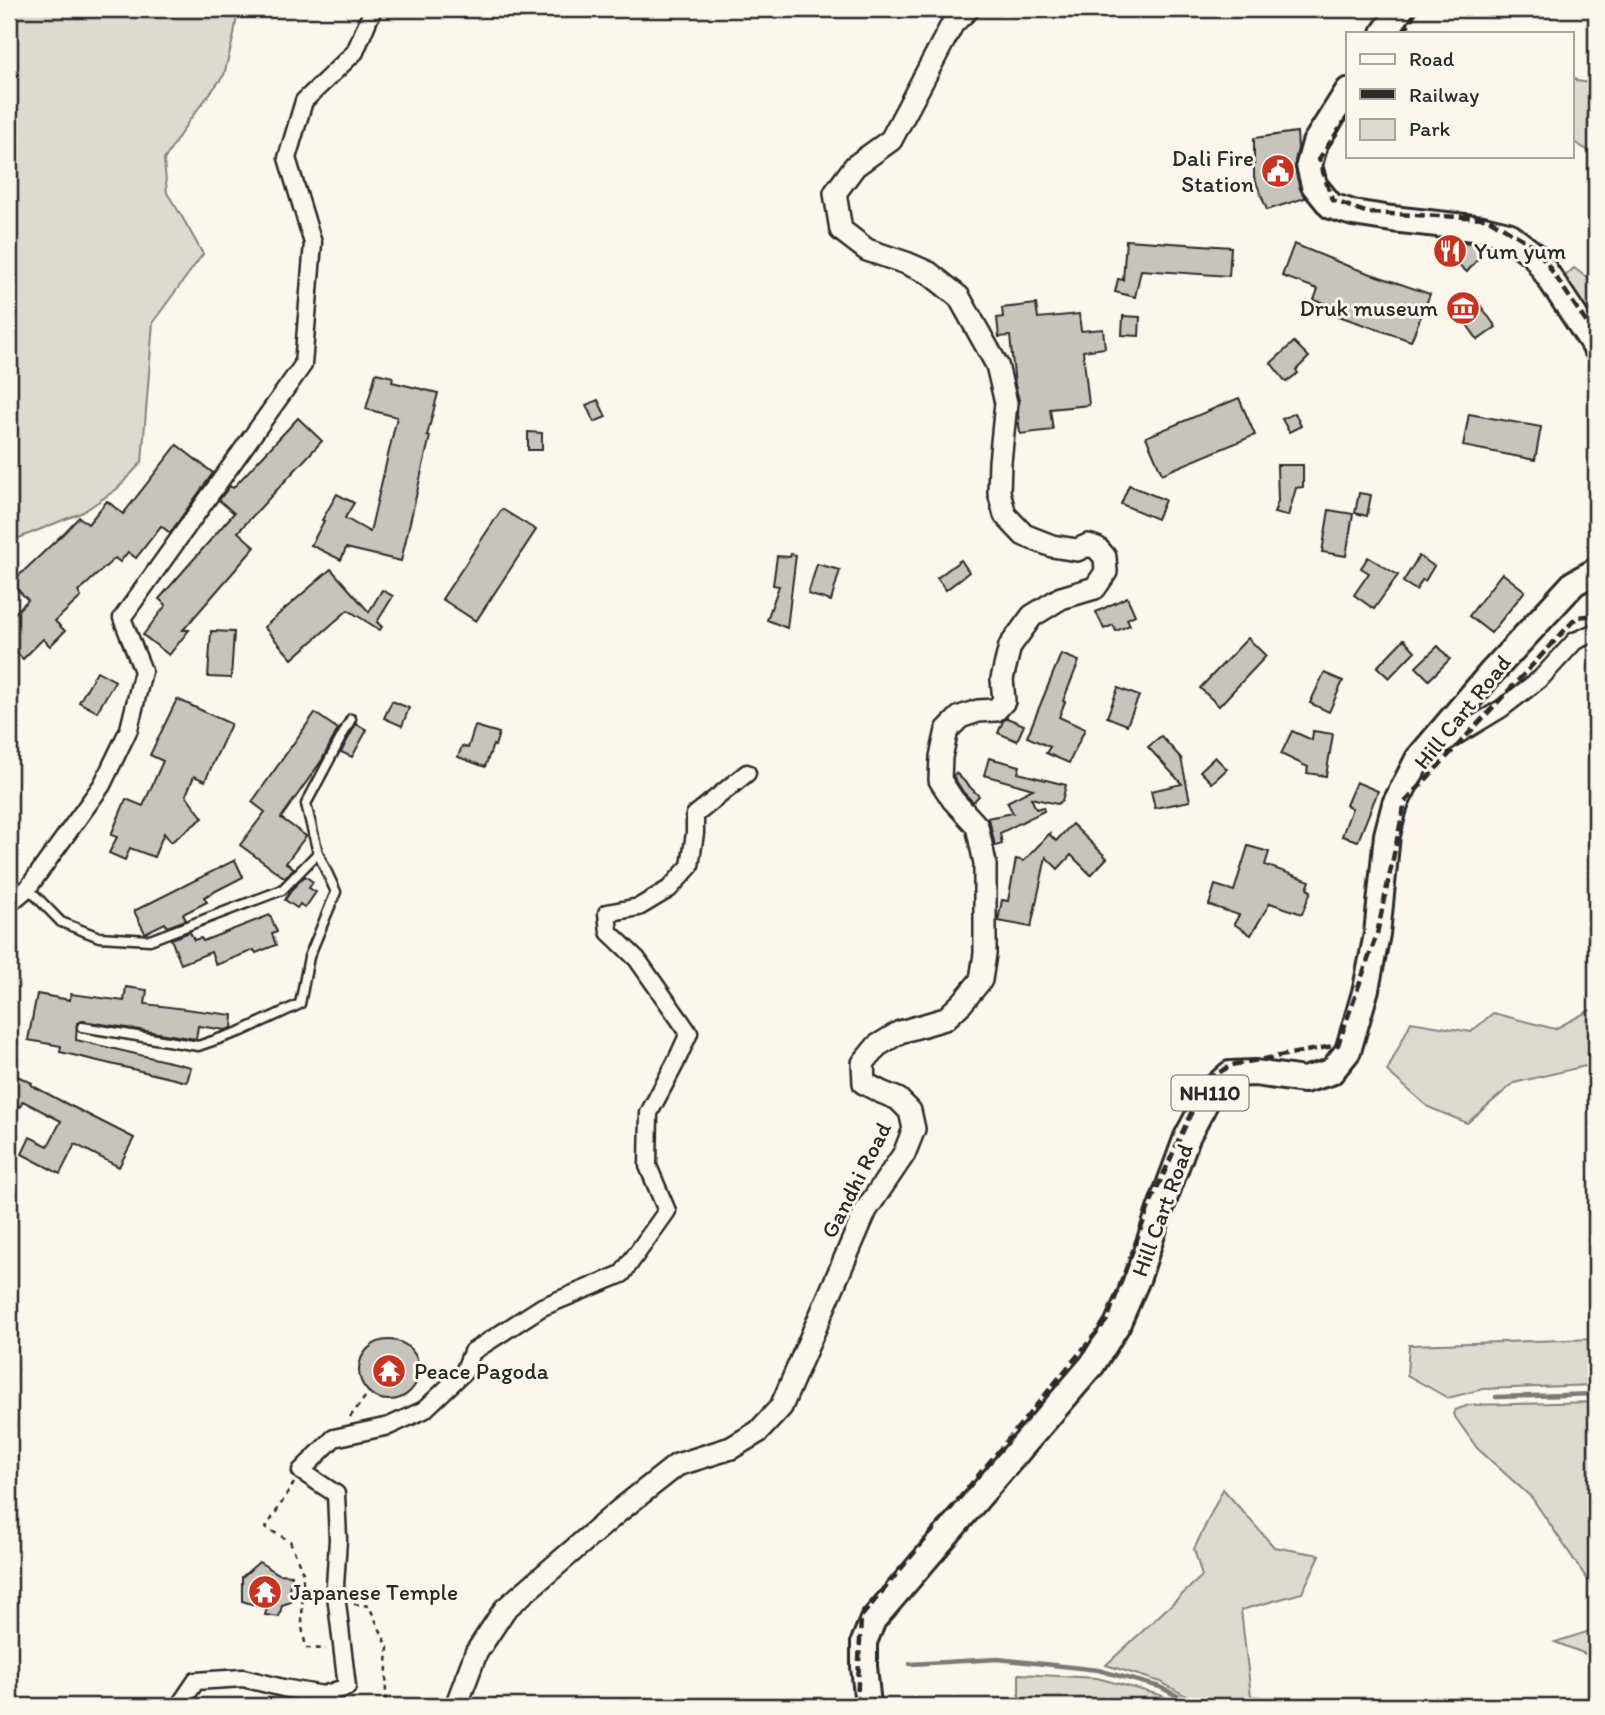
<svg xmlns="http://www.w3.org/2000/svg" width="1605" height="1715" viewBox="0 0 1605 1715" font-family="Itim,sans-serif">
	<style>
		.green { fill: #dddad0; stroke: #84827e; stroke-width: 2 }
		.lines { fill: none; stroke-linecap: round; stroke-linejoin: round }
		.stream { stroke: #7b7a75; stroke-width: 4.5 }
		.building { fill: #c7c4bc; stroke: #2b2b2b; stroke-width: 2 }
		.service-casing { stroke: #2b2b2b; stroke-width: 13 }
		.minor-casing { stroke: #2b2b2b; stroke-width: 21 }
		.secondary-casing { stroke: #2b2b2b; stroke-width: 26 }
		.trunk-casing { stroke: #2b2b2b; stroke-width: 30 }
		.path { stroke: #2b2b2b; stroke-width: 2.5; stroke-dasharray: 5 5; stroke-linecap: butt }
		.service { stroke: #fbf7ec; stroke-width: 8 }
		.minor { stroke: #fbf7ec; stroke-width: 16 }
		.secondary { stroke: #fbf7ec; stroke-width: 21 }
		.trunk { stroke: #fbf7ec; stroke-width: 24 }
		.rail { stroke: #2b2b2b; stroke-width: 4.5; stroke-dasharray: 10 5; stroke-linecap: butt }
		.labels { text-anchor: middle; stroke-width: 6; stroke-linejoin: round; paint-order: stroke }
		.shield { fill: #fbf7ec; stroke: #696865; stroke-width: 2 }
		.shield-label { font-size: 21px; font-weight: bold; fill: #2b2b2b }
		.poi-label { font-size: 23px; fill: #2b2b2b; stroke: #fbf7ec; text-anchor: start }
		.street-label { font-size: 23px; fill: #2b2b2b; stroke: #fbf7ec }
	</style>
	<rect width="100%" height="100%" fill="#fbf7ec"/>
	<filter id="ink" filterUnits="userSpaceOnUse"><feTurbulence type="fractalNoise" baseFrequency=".0143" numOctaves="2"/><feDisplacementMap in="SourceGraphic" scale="14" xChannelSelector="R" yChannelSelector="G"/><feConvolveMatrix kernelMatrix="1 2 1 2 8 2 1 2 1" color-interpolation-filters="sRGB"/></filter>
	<g filter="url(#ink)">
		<g class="green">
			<polygon points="9,9 238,9 234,35 224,75 188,122 164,160 167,193 181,215 203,254 153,322 142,462 117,489 83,512 9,542"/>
			<polygon points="1572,74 1577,81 1596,84 1596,155 1572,141"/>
			<polygon points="1574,268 1596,284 1596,328 1564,277"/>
			<polygon points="1596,1007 1596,1075 1585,1066 1514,1083 1467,1123 1428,1107 1387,1071 1411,1022 1471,1032 1493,1013 1555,1029"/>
			<polygon points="1596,1339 1596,1385 1483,1389 1448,1398 1407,1375 1409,1345"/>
			<polygon points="1596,1402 1596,1592 1532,1498 1477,1448 1453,1414 1455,1410 1469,1405"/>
			<polygon points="1223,1489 1274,1547 1320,1555 1302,1593 1241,1610 1251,1696 1328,1701 1339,1706 1204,1706 1161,1682 1106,1665 1202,1576 1194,1549"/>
			<polygon points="1596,1629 1596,1658 1555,1642"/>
			<polygon points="1019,1674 1097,1678 1160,1695 1182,1706 1019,1706"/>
		</g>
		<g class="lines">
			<g class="stream">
				<polyline points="1496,1397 1596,1394"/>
				<polyline points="910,1664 998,1659 1098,1670 1160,1687 1197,1706"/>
			</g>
		</g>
		<g class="building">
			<polygon points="1297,132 1298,148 1295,161 1295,169 1300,189 1305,198 1267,210 1254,177 1254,138"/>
			<polygon points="1126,240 1231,247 1229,276 1141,270 1135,297 1115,292 1118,279 1123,280"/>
			<polygon points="1455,241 1470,243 1483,253 1467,272 1445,253"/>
			<polygon points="1294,244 1348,266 1430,294 1411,341 1333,314 1335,306 1314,300 1318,289 1282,276"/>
			<polygon points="1475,298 1496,327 1478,340 1457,311"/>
			<polygon points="1036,304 1038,318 1079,314 1081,331 1103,329 1105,348 1083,351 1089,405 1050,409 1053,430 1020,434 1018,414 1019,400 1015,385 1010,336 999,337 997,318 1003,317 1002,308"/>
			<polygon points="1123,316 1140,317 1139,336 1122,335"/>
			<polygon points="1294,342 1309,357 1296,370 1298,373 1286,382 1271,363"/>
			<polygon points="376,373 393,377 392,382 438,393 427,436 430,436 401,561 346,548 341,560 311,545 324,521 322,520 337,494 354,503 345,518 370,532 397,417 366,409"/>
			<polygon points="1239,398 1255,435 1162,474 1146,437"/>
			<polygon points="598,400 606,417 594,422 586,405"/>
			<polygon points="1295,413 1301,426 1289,432 1282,419"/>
			<polygon points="1469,414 1541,427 1535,460 1463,446"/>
			<polygon points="298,418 322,441 238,532 255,547 183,630 189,630 169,655 143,635 166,605 159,599 234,513 219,500 230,486 233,488"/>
			<polygon points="528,432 542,433 542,450 528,450"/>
			<polygon points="177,445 213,473 170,533 161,526 136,558 128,552 120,562 115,558 78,592 81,597 55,621 65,631 50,646 43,639 23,659 9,645 9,619 28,600 11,583 65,532 79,517 88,524 107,501 123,514"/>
			<polygon points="1277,465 1303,465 1303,487 1296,488 1288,516 1274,513 1278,501"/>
			<polygon points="1129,485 1165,500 1157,519 1121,504"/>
			<polygon points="1359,493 1371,495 1367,516 1355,513"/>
			<polygon points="502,509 536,530 476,621 442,599"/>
			<polygon points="1329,510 1353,514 1346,556 1322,552"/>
			<polygon points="791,554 796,555 787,628 767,620 779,586 773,585 777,556 790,557"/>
			<polygon points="1419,556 1434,566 1425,581 1422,580 1416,590 1403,582"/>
			<polygon points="1368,557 1398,575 1374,609 1354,595 1369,573 1361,568"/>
			<polygon points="961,560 969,572 946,590 937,578"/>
			<polygon points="817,564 840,570 831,601 808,594"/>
			<polygon points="331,569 369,612 382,590 393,596 377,622 382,627 380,630 348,610 292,659 264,627"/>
			<polygon points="1502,573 1525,591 1491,633 1469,616"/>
			<polygon points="1127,597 1135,615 1127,619 1130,625 1116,631 1113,625 1104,629 1096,612"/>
			<polygon points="211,631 234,632 231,678 208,677"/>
			<polygon points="1248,638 1266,656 1219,706 1200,688"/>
			<polygon points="1404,639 1415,651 1389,678 1377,667"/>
			<polygon points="1438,646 1450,659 1429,680 1416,667"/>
			<polygon points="1061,654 1079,661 1063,701 1065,702 1059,717 1085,729 1069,763 1046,753 1050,747 1027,737"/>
			<polygon points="97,671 115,681 97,712 79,702"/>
			<polygon points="1324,673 1343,681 1329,712 1310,703"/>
			<polygon points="1118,688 1139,696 1127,725 1107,717"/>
			<polygon points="177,699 231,724 205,781 194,776 186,795 203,818 171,842 164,833 154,857 130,848 125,860 109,853 117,837 111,835 126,799 143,806 163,761 150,755"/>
			<polygon points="392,701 409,708 402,726 384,718"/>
			<polygon points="315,713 338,729 322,760 281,818 306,836 286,863 294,868 285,878 240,845 265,812 252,802"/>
			<polygon points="1007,718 1024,725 1017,741 998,733 1003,721"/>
			<polygon points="356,724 367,730 352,757 341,752"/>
			<polygon points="475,726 499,733 495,746 493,745 485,767 458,757 462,746 468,748"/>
			<polygon points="1292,731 1312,740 1313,731 1333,734 1326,776 1307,773 1308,767 1281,754"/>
			<polygon points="1161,736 1181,758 1190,801 1155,808 1151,791 1182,784 1148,747"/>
			<polygon points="1215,757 1227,769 1212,783 1200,771"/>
			<polygon points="989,758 1020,766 1018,773 1066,785 1062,801 1057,804 1031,798 1036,809 1043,807 1044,811 1000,833 1002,844 995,846 990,823 987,818 1013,813 1007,802 1033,789 984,775"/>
			<polygon points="956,773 979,796 973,802 963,792 953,776"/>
			<polygon points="1356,782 1378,791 1358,841 1342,836 1352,808 1346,805"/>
			<polygon points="1072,824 1107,858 1091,875 1071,855 1058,869 1046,857 1031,927 998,921 1002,900 1008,901 1016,859 1024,861 1051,832 1050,835 1056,841"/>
			<polygon points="1248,846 1269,852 1265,865 1310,881 1307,889 1311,891 1302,914 1270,903 1251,935 1234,924 1239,915 1209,905 1215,885 1234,891"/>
			<polygon points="235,860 243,877 204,897 207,902 183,914 186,920 167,927 165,923 145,933 134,911"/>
			<polygon points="305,876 313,882 309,888 316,892 305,908 300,904 297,908 285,900 293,888"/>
			<polygon points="270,915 277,932 272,934 276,945 256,953 254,950 216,965 211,952 181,964 171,939 190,932 194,940 201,938 203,941"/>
			<polygon points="126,987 147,990 145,1004 233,1015 232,1028 225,1030 198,1026 196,1039 83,1021 77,1023 76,1040 191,1067 187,1082 60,1052 61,1046 28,1040 37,994 70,1000 71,994 124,1001"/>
			<polygon points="9,1072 32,1083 31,1085 63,1102 134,1138 119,1167 75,1144 60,1174 22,1154 30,1137 48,1146 61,1121 23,1101 20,1107 9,1101"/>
			<circle cx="389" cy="1370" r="30"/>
			<polygon points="259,1562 279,1574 292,1575 289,1589 292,1594 291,1602 282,1605 279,1617 265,1615 267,1609 242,1601 242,1577"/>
		</g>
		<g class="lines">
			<g class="service-casing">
				<g id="service">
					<polyline points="28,888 61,922 99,937 150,940 282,890 318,853"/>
					<polyline points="82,1027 198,1046 242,1031 300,1004 309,957 336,892 318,853 306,804 351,719"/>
				</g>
			</g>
			<g class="minor-casing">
				<g id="minor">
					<polyline points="1433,750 1501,709 1541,678 1575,641 1596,632"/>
					<polyline points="9,904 28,888 102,785 129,729 143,671 122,618 303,365 313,243 287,158 304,101 355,52 373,9"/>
					<polyline points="179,1706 196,1681 243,1678 283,1688 323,1695 347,1687 335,1586 338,1539 336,1494 301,1471 334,1438 389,1426 424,1410 464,1372 472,1352 542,1307 622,1274 667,1211 648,1166 649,1113 675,1064 689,1033 637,959 609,932 607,913 639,907 669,889 690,866 695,833 695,815 747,773"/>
				</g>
			</g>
			<g class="secondary-casing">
				<polyline id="secondary" points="456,1706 476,1653 505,1609 620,1510 677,1465 731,1448 758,1432 781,1407 866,1210 904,1154 914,1129 910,1111 898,1099 881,1092 864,1083 863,1063 877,1046 900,1032 945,1019 962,1003 981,980 985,954 985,863 977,826 953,800 940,780 941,757 947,730 960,717 978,711 996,710 1004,701 1002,679 1010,646 1032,616 1061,598 1095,588 1106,572 1105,557 1097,548 1088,545 1077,550 1052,546 1024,535 1005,515 999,492 1000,462 1006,403 997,365 959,297 929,273 906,263 867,250 841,230 835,193 855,166 891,140 953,23 968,9"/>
			</g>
			<g class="trunk-casing">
				<g id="trunk">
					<polyline points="1384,33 1401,9"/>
					<polyline points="1348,91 1315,143 1309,165 1314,185 1331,206 1353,213 1392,219 1483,229 1508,235 1535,256 1596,348"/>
					<polyline points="868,1706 864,1666 864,1642 873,1620 1092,1365 1117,1325 1138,1277 1160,1210 1187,1137 1212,1090 1230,1074 1255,1073 1304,1080 1331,1072 1348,1051 1366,989 1377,934 1387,835 1395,804 1418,759 1490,674 1574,583 1596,571"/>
				</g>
			</g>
			<g class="path">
				<polyline points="350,1417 369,1392"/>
				<polyline points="294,1483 266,1528 290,1541 303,1573 302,1627 306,1648 326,1649"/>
				<polyline points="354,1604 369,1606 388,1647 385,1706"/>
			</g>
			<use href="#service" class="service"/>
			<use href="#minor" class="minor"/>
			<use href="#secondary" class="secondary"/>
			<use href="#trunk" class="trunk"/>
			<g class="rail">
				<polyline points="1404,33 1417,9"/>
				<polyline points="1348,116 1319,159 1332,200 1368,213 1487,218 1536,247 1596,337"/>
				<polyline points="857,1706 861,1617 1107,1320 1150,1204 1206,1080 1232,1065 1338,1045 1377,934 1405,802 1577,617 1596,615"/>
			</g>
		</g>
	</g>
	<defs>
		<g id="civic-disc" transform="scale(1.75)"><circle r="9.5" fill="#c8321e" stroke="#fbf7ec"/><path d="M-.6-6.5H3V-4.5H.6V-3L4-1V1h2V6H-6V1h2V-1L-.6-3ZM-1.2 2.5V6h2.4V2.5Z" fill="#fff"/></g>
		<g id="restaurant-disc" transform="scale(1.75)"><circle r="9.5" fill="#c8321e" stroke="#fbf7ec"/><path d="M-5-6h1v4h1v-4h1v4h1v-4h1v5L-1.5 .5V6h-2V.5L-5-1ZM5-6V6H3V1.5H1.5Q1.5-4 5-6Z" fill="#fff"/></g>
		<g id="museum-disc" transform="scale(1.75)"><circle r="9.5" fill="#c8321e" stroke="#fbf7ec"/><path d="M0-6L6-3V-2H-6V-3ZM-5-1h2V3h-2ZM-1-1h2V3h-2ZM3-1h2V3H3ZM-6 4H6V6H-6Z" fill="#fff"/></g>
		<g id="temple-disc" transform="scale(1.75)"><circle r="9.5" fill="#c8321e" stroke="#fbf7ec"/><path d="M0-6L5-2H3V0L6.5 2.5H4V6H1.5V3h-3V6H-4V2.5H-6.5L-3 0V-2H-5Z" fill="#fff"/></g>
	</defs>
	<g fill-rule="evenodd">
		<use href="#civic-disc" x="1278" y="171"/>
		<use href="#restaurant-disc" x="1450" y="251"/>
		<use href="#museum-disc" x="1463" y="308"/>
		<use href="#temple-disc" x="389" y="1371"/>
		<use href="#temple-disc" x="265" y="1592"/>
	</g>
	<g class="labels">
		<rect class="shield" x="1171.5" y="1075.5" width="77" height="35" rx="5"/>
		<g class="shield-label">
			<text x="1210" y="1100">NH110</text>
		</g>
		<g class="poi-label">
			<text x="1254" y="166" text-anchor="end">Dali Fire<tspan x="1254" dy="26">Station</tspan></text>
			<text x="1474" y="259">Yum yum</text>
			<text x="1438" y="316" text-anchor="end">Druk museum</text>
			<text x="414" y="1379">Peace Pagoda</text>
			<text x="290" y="1600">Japanese Temple</text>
		</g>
		<g class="street-label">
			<text transform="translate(1462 712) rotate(-51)" y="8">Hill Cart Road</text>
			<text transform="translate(856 1180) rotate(-63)" y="8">Gandhi Road</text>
			<text transform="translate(1162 1210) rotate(-70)" y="8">Hill Cart Road</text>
		</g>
	</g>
	<rect width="1605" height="1715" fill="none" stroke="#fbf7ec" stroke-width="35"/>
	<rect x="18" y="18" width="1570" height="1680" fill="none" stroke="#2b2b2b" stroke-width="2.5" filter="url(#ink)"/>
	<rect x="1346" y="32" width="228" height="126" fill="#fbf7ec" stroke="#a8a59f" stroke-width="2"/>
	<rect x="1360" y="54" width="35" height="10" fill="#fbf7ec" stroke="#a8a59f" stroke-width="2"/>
	<text x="1409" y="66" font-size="21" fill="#2b2b2b">Road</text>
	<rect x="1360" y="89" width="35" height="10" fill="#2b2b2b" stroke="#a8a59f" stroke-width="2"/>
	<text x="1409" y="102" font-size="21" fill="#2b2b2b">Railway</text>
	<rect x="1360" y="119" width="35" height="21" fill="#dddad0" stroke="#a8a59f" stroke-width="2"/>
	<text x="1409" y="136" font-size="21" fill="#2b2b2b">Park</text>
</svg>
